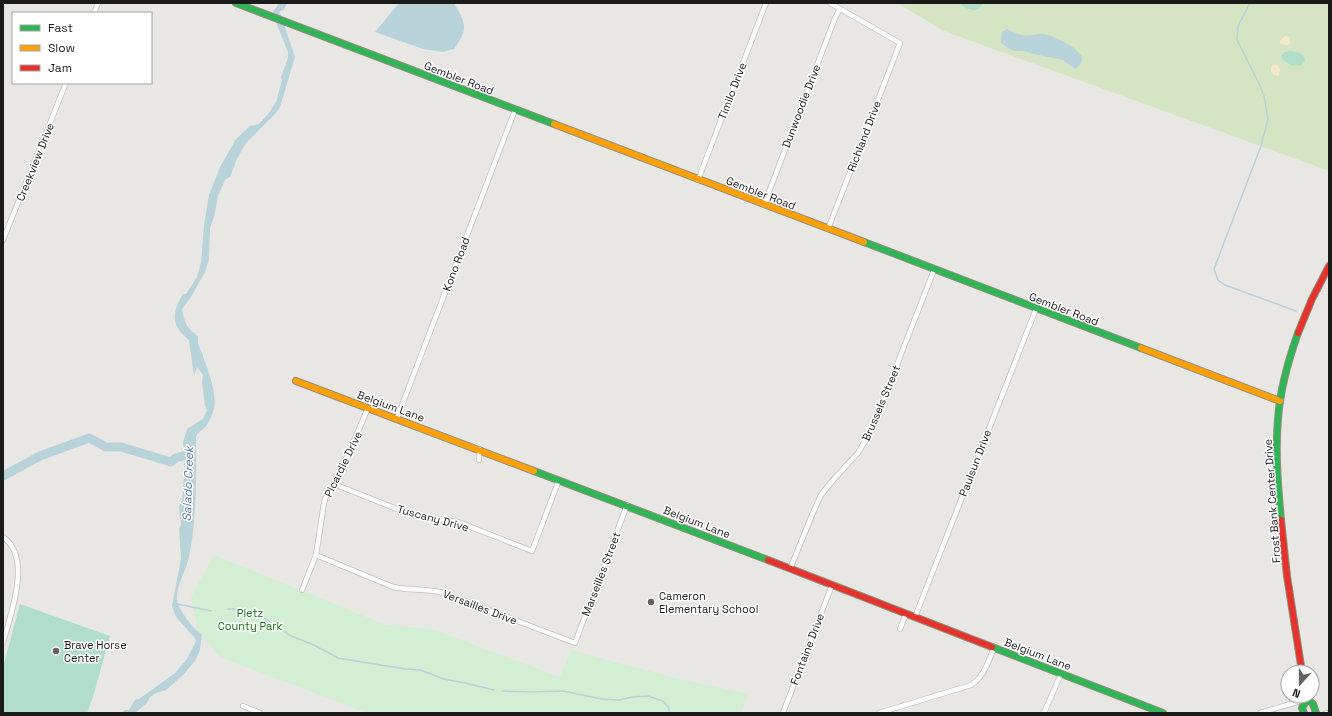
<svg xmlns="http://www.w3.org/2000/svg" width="1332" height="716" viewBox="0 0 1332 716" font-family="'Space Grotesk',sans-serif">
	<style>
		.grass { fill: #d5e5c4 }
		.sand { fill: #f2e9c8 }
		.park { fill: #d2eed3 }
		.pitch { fill: #b1decb }
		.water { fill: #b9d3db }
		.lines { fill: none; stroke-linecap: round; stroke-linejoin: round }
		.stream { stroke: #b9d3db; stroke-width: 1.5 }
		.river { stroke: #b9d3db; stroke-width: 9 }
		.street-casing { stroke: #c2c1c0; stroke-width: 6 }
		.fast-casing { stroke: #8f907e; stroke-width: 8 }
		.slow-casing { stroke: #8f907e; stroke-width: 8 }
		.jam-casing { stroke: #8f907e; stroke-width: 8 }
		.street { stroke: #fcfbfb; stroke-width: 4.5 }
		.fast { stroke: #30b455; stroke-width: 6 }
		.slow { stroke: #ff9f0a; stroke-width: 6 }
		.jam { stroke: #e5322d; stroke-width: 6 }
		.rail-casing { stroke: #c9c8c8; stroke-width: 3 }
		.rail { stroke: #fff; stroke-width: 1.5; stroke-dasharray: 4.5; stroke-linecap: butt }
		.poi-dot { fill: #636261; stroke: #fff; stroke-width: 1.5 }
		.labels { text-anchor: middle; stroke-width: 3; stroke-linejoin: round; paint-order: stroke }
		.street-label { font-size: 11px; fill: #1b1b1b; stroke: #fff }
		.poi-label { font-size: 11px; fill: #1b1b1b; stroke: #fff; text-anchor: start }
		.park-label { font-size: 11px; fill: #136f1c; stroke: #fff }
		.water-label { font-size: 12px; font-style: italic; fill: #5078a2; stroke: #fff }
	</style>
	<rect width="100%" height="100%" fill="#e9e7e4"/>
	<polygon class="grass" points="897,3 1329,3 1329,171 944,31"/>
	<g class="sand">
		<polygon points="1285,36 1290,37 1290,44 1286,45 1280,44 1280,41"/>
		<polygon points="1273,64 1277,65 1280,69 1279,76 1274,75 1271,72 1271,67"/>
	</g>
	<polygon class="park" points="214,555 386,625 432,629 560,677 571,650 675,678 748,694 741,713 367,713 220,657 198,631 191,597"/>
	<g class="pitch">
		<path d="M959,3H980L982,5C978,14 964,9 959,3Z"/>
		<path d="M1290,51C1297,52 1303,52 1305,60C1301,71 1285,65 1281,56L1284,52Z"/>
		<polygon points="20,604 110,636 93,697 87,713 3,713 3,667"/>
	</g>
	<g class="water">
		<path d="M279,3H287L284,10L281,11L279,12L281,15L295,57L280,107L276,113L245,144L236,161L230,177L225,180L218,196L214,217L210,228L209,259L205,272L191,297L182,309C185,324 186,327 198,336V343C204,360 220,395 213,412C211,417 208,425 204,428C200,432 198,432 196,437C196,477 197,518 189,557C186,571 177,583 177,598C177,609 193,628 202,635L200,650L195,661L184,674L166,690L156,693L150,697L147,703L135,713H121L125,710H129L135,700L139,699L175,673L187,659L196,641L194,637L191,634L176,617L172,606L181,559L179,529L181,525L179,507L182,500L185,469L183,442L187,429L203,419L207,410L205,406L202,382L203,375L197,367L194,376L189,340C170,325 172,313 183,294H186L197,277L201,263L204,225L209,195L220,167L236,139L250,126L259,124L269,113L276,102L282,80L281,77L288,58V52L273,15V12Z"/>
		<path d="M399,3H454C466,24 469,29 454,49L442,52L423,49L375,32Z"/>
		<path d="M1007,29C1012,31 1017,34 1022,35C1029,37 1037,33 1044,34C1053,35 1082,49 1082,59C1082,64 1079,67 1075,69L1063,60L1033,54L1025,51H1014L1008,48L1001,43L1002,32Z"/>
	</g>
	<g class="lines">
		<g class="stream">
			<polyline points="1250,3 1238,26 1237,40 1260,86 1264,96 1268,119 1261,146 1214,269 1218,280 1225,285 1296,311"/>
			<polyline points="177,604 211,611"/>
			<polyline points="228,609 236,609 247,611 263,617 291,636 314,645 338,658 405,669 420,670 444,679 465,683 494,690"/>
			<polyline points="502,691 530,692 563,691 602,699 619,700 632,697 648,696 663,701 668,707 670,713"/>
		</g>
		<polyline class="river" points="3,476 40,456 89,438 106,447 121,447 171,462 176,458 189,454"/>
		<g class="street-casing">
			<g id="street">
				<polyline points="94,13 98,3"/>
				<polyline points="698,180 766,3"/>
				<polyline points="764,205 835,18 840,9"/>
				<polyline points="828,229 900,43 830,3"/>
				<polyline points="3,240 66,83"/>
				<polyline points="397,418 515,110"/>
				<polyline points="479,460 479,449"/>
				<polyline points="334,484 412,515 458,522 532,551 559,480"/>
				<path d="M3,537C33,558 10,615 3,643"/>
				<path d="M316,555L393,587C411,591 430,588 447,594L575,643L627,505"/>
				<polyline points="790,569 812,515 821,495 834,479 858,453 871,431 934,270"/>
				<polyline points="302,590 316,555 324,503 326,496 340,473 368,408"/>
				<polyline points="915,617 1036,309"/>
				<polyline points="900,629 906,614"/>
				<polyline points="243,706 260,713"/>
				<polyline points="783,713 832,585"/>
				<path d="M879,713L971,685C984,677 988,662 994,648"/>
				<polyline points="1044,713 1061,674"/>
				<polyline points="1260,713 1307,699"/>
			</g>
		</g>
		<g class="fast-casing">
			<g id="fast">
				<polyline points="236,3 554,124"/>
				<polyline points="864,242 1141,348"/>
				<polyline points="534,471 768,560"/>
				<path d="M1281,520C1278,487 1275,453 1278,419C1280,390 1288,361 1298,333"/>
				<polyline points="992,647 1163,713"/>
				<polyline points="1307,699 1313,704 1316,713"/>
				<polyline points="1304,713 1302,708 1307,699 1306,696"/>
			</g>
		</g>
		<g class="slow-casing">
			<g id="slow">
				<polyline points="554,124 864,242"/>
				<polyline points="1141,348 1280,401"/>
				<polyline points="296,381 534,471"/>
			</g>
		</g>
		<g class="jam-casing">
			<g id="jam">
				<polyline points="1298,333 1312,299 1329,266"/>
				<polyline points="1281,520 1287,576 1302,672"/>
				<polyline points="768,560 992,647"/>
			</g>
		</g>
		<use href="#street" class="street"/>
		<use href="#fast" class="fast"/>
		<use href="#slow" class="slow"/>
		<use href="#jam" class="jam"/>
		<g class="rail-casing">
			<polyline id="rail" points="1323,713 1329,711"/>
		</g>
		<use href="#rail" class="rail"/>
	</g>
	<g class="poi-dot">
		<circle cx="651" cy="602" r="4"/>
		<circle cx="56" cy="651" r="4"/>
	</g>
	<g class="labels">
		<g class="street-label">
			<text transform="translate(459 78) rotate(21)" y="4">Gembler Road</text>
			<text transform="translate(732 91) rotate(-69)" y="4">Timilo Drive</text>
			<text transform="translate(801 106) rotate(-69)" y="4">Dunwoodie Drive</text>
			<text transform="translate(864 136) rotate(-69)" y="4">Richland Drive</text>
			<text transform="translate(35 162) rotate(-68)" y="4">Creekview Drive</text>
			<text transform="translate(761 193) rotate(21)" y="4">Gembler Road</text>
			<text transform="translate(456 264) rotate(-69)" y="4">Kono Road</text>
			<text transform="translate(1064 309) rotate(21)" y="4">Gembler Road</text>
			<text transform="translate(881 403) rotate(-67)" y="4">Brussels Street</text>
			<text transform="translate(391 406) rotate(20)" y="4">Belgium Lane</text>
			<text transform="translate(975 463) rotate(-69)" y="4">Paulsun Drive</text>
			<text transform="translate(343 464) rotate(-64)" y="4">Picardie Drive</text>
			<text transform="translate(1272 501) rotate(-94)" y="4">Frost Bank Center Drive</text>
			<text transform="translate(433 518) rotate(15)" y="4">Tuscany Drive</text>
			<text transform="translate(697 522) rotate(21)" y="4">Belgium Lane</text>
			<text transform="translate(601 574) rotate(-69)" y="4">Marseilles Street</text>
			<text transform="translate(480 607) rotate(21)" y="4">Versailles Drive</text>
			<text transform="translate(807 649) rotate(-69)" y="4">Fontaine Drive</text>
			<text transform="translate(1038 654) rotate(21)" y="4">Belgium Lane</text>
		</g>
		<g class="poi-label">
			<text x="659" y="600">Cameron<tspan x="659" dy="13">Elementary School</tspan></text>
			<text x="64" y="649">Brave Horse<tspan x="64" dy="13">Center</tspan></text>
		</g>
		<g class="park-label">
			<text x="250" y="617">Pletz<tspan x="250" dy="13">County Park</tspan></text>
		</g>
		<g class="water-label">
			<text transform="translate(188 484) rotate(-88)" y="4">Salado Creek</text>
		</g>
	</g>
	<rect width="1332" height="716" fill="none" stroke="#1b1b1b" stroke-width="8"/>
	<rect x="12" y="12" width="140" height="72" fill="#ffffff" stroke="#a4a4a4"/>
	<rect x="20" y="25" width="20" height="6" fill="#30b455" stroke="#a4a4a4"/>
	<text x="48" y="32" font-size="12" fill="#1b1b1b">Fast</text>
	<rect x="20" y="45" width="20" height="6" fill="#ff9f0a" stroke="#a4a4a4"/>
	<text x="48" y="52" font-size="12" fill="#1b1b1b">Slow</text>
	<rect x="20" y="65" width="20" height="6" fill="#e5322d" stroke="#a4a4a4"/>
	<text x="48" y="72" font-size="12" fill="#1b1b1b">Jam</text>
	<g transform="translate(1300 684) rotate(201)"><circle r="19" fill="#ffffff" stroke="#a4a4a4"/>
	<path d="M0-3L7 15L0 10L-7 15Z" fill="#636261"/>
	<text y="-6" font-size="11" font-weight="bold" text-anchor="middle" fill="#1b1b1b">N</text>
	</g>
</svg>
